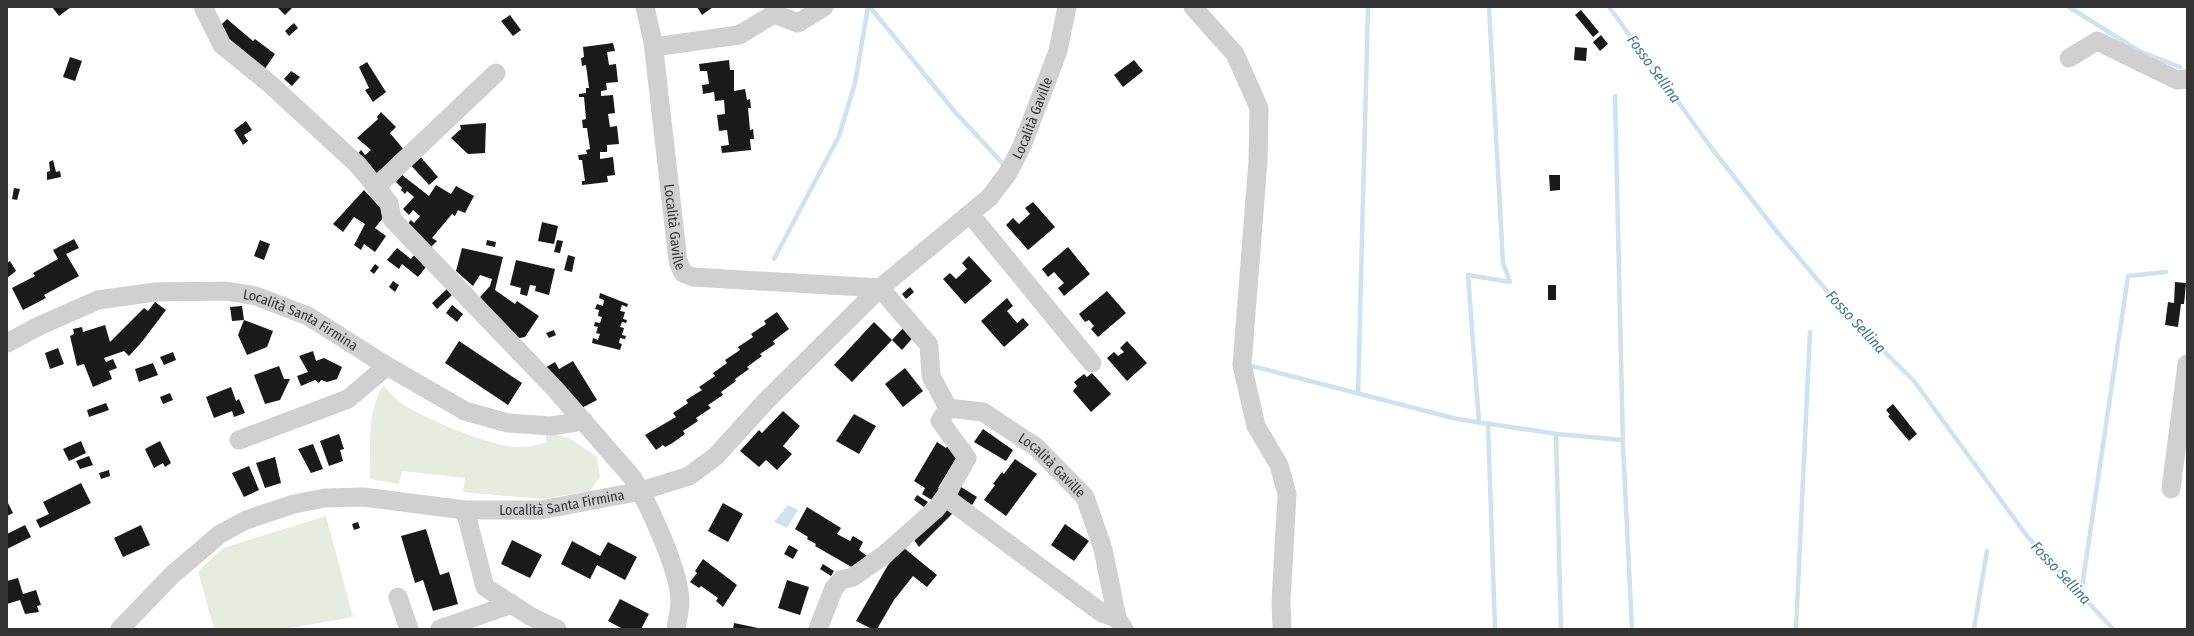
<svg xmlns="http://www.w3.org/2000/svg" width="2194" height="636" viewBox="0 0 2194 636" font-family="'Fira Sans Condensed',sans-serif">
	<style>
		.green { fill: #e6ecdf }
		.water { fill: #cfe2ee }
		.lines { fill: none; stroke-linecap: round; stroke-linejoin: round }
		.stream { stroke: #cfe2ee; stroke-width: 4.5 }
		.building { fill: #1a1a1a }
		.minor { stroke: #d0d0d0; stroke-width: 19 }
		.labels { text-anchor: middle; stroke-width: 4; stroke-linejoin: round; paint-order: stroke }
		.street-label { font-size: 14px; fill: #333; stroke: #fff }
		.water-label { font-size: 15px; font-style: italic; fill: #3f7597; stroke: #fff }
	</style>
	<rect width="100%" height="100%" fill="#fff"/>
	<g class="green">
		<path d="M383,386C390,391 394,398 401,403C425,419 493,448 521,447C529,447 538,444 546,443V432L569,438L597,457L600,477L590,491L542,499L463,492L465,478L402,471L399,484L370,479C371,449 366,412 383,386Z"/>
		<polygon points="326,516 353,617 284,629 214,629 198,571 223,548"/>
	</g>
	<polygon class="water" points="788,505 798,510 787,528 774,522"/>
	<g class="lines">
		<g class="stream">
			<polyline points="870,7 955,112 1006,167"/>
			<polyline points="1609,7 1713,150 1778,233 1849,317 1914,381 2027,536 2113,629"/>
			<polyline points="2069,7 2139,51 2180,67"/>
			<polyline points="1615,96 1623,446 1632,629"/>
			<polyline points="774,259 839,136 855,83 868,7"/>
			<polyline points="1252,366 1457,419 1557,434 1623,440"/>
			<polyline points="1358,394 1368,7"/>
			<polyline points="1479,423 1468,275 1510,282 1503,263 1489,7"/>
			<polyline points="1488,424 1495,629"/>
			<polyline points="1556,434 1561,629"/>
			<polyline points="2081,594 2128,276 2166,272"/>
			<polyline points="1796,629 1810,332"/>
			<polyline points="1974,629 1987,551"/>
		</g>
	</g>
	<g class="building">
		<polygon points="52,7 71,7 59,16"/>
		<polygon points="277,7 293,7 285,15"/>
		<polygon points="697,7 713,7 702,15"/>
		<polygon points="1581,10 1599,32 1593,37 1575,15"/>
		<polygon points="510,15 521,30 513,36 501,21"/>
		<polygon points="227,19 253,41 255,39 275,54 262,73 232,48 219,27"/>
		<polygon points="294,23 298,28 289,36 285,31"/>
		<polygon points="1601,35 1608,44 1600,51 1593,42"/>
		<polygon points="613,43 615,51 607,52 609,65 616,64 618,82 606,83 607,90 601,91 601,96 613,95 615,113 608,114 610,127 617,126 619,144 607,145 607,152 600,152 600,159 613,157 615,175 607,176 608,182 582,185 582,181 585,181 582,160 579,160 578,155 587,154 586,150 590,149 587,128 583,128 582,120 586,119 584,97 579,97 579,94 586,93 586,88 589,88 586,65 582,66 581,58 584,57 583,47"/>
		<polygon points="1575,47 1587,48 1586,61 1574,60"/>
		<polygon points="70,57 82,61 75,81 63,77"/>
		<polygon points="729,60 730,70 734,70 734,91 745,89 747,100 750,99 751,108 748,108 750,130 753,129 754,139 750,139 751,150 722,153 721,146 729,145 727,130 719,131 717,115 725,114 724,100 715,101 714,92 703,94 702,85 709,84 707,71 700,71 699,64"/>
		<polygon points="1134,60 1143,71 1123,87 1114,75"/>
		<polygon points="367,62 386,92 373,102 365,90 369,88 359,67"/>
		<polygon points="291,71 300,77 292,86 284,79"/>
		<polygon points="381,112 396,127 390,133 405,151 374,176 355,157 361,150 365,155 371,150 357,138 378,119 377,117"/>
		<polygon points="246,121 252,130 244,135 248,141 243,145 234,130"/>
		<polygon points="486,123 485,153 468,154 451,138 461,129 460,125"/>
		<polygon points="418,154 438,177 429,185 408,162"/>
		<polygon points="53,160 56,172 60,171 61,177 47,180 47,172 50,171 49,162"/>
		<polygon points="402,175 429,196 436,185 451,194 456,186 474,196 465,213 458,210 455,216 452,214 432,238 437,241 429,249 405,227 411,220 414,223 420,216 413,210 409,215 403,209 414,197 407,191 405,194 401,190 402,188 396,182"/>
		<polygon points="1549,175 1560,175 1560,190 1550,191"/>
		<polygon points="14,188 20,189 17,200 12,199"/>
		<polygon points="364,190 386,214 375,228 386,236 375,252 364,244 361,250 354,245 365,224 354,217 343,232 333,224"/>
		<polygon points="1033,202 1055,227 1028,250 1006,225 1013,218 1019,224 1030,214 1025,208"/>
		<polygon points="542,222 558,226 554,244 538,241"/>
		<polygon points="74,239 79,248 66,254 79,276 44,295 46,298 23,310 12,288 35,276 33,273 58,259 53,250"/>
		<polygon points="260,240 270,244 264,260 254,256"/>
		<polygon points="487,240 496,242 495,247 486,245"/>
		<polygon points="557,240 563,241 560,253 554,252"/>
		<polygon points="1068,247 1090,274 1064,296 1058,288 1064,283 1054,272 1048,277 1042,269"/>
		<polygon points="397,248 411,259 417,252 430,262 418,277 402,264 399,269 387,260"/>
		<polygon points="462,248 503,257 495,290 515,304 517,301 539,316 525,337 515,339 480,297 490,286 492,279 480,275 473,286 456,271"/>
		<polygon points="568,255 575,257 572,272 564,270"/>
		<polygon points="969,256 992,281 965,304 943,279 950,273 956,279 967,269 962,263"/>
		<polygon points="516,260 555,269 549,295 535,291 536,286 530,285 527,296 520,294 521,288 510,285"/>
		<polygon points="10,261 16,271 7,278 7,263"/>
		<polygon points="375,264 379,267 374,274 370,271"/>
		<polygon points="393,281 399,285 395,292 389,287"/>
		<polygon points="2175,282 2186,283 2184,304 2181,304 2178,327 2165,325 2168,302 2174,303"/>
		<rect x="1548" y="285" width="8" height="15"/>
		<polygon points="910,287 914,292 906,299 902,294"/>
		<polygon points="447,289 452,295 437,309 432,303"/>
		<polygon points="1107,291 1126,313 1098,337 1091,329 1094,326 1089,320 1085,322 1079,314"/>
		<polygon points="600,293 628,304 627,307 622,305 620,311 625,312 623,319 627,320 626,323 622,322 620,327 624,328 622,335 626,336 625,339 620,338 619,343 622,344 620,350 592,343 593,338 598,340 600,334 596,333 598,327 594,326 595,322 600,323 602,317 598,316 599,310 595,309 597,304 603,306 604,300 599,298"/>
		<polygon points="1007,298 1013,306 1007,311 1017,323 1023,318 1029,325 1004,347 981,321"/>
		<polygon points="155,302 166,310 141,343 129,356 124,351 104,358 106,362 113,359 117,368 109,371 112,379 93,387 84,364 77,366 70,336 74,334 73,329 82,327 83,332 105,325 110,342 144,308 148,311"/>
		<polygon points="452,305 463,314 457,322 446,313"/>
		<polygon points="242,306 244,320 232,321 230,307"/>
		<polygon points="777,312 789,329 773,341 775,344 760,354 762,356 747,367 749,369 735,379 736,381 721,392 723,395 708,405 711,408 696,418 698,421 683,431 685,434 671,444 665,447 663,445 656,450 645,435 676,417 673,413 688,403 686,400 702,390 699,387 715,376 713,373 727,363 725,360 740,350 738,347 753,337 751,334 766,324 764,321"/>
		<polygon points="244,320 273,331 267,347 247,355 238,335"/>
		<polygon points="874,322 892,340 852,382 834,365"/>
		<polygon points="905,326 916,334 902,350 892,340"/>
		<polygon points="554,330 556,335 549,338 546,333"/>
		<polygon points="459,341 522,383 508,405 445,363"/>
		<polygon points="1127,341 1147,363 1127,381 1107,358 1114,352 1118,356 1124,352 1120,348"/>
		<polygon points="58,348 64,364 50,369 45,353"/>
		<polygon points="313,351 316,361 324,358 342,367 337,379 327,382 321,380 319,383 315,380 301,386 297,376 308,372 299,356"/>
		<polygon points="173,352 176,360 164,365 160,357"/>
		<polygon points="573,361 597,400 576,411 545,368 555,362 559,369"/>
		<polygon points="153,363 158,375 139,382 135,369"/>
		<polygon points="279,366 284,379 290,379 280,400 265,404 254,375"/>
		<polygon points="905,368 923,391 903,407 885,384"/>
		<polygon points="1092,373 1111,394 1091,412 1073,391 1077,386 1074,382 1084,374 1087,377"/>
		<polygon points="231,387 236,401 239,399 245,413 234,417 232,411 214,418 206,397"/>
		<polygon points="170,393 173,400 163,404 160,397"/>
		<polygon points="106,403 109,410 89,417 87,410"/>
		<polygon points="1893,404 1917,434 1909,441 1888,416 1890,415 1886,410"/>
		<polygon points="783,411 800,426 783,446 792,454 777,470 766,460 759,467 740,451 759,430 762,433"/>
		<polygon points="854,414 876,426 859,454 836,441"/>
		<polygon points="983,429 1013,450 1006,461 974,442"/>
		<polygon points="339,434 344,449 340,450 343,461 329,466 320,441"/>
		<polygon points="81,441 86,453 69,461 63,449"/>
		<polygon points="160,441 171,463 165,467 163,463 154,468 145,449"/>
		<polygon points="937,442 946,448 949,444 958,455 938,488 942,490 935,502 922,494 925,488 914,481"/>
		<polygon points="313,444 323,469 311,473 298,449"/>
		<polygon points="89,456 93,465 80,469 76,461"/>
		<polygon points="275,457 281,483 265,488 256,463"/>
		<polygon points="1015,459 1037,474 1006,516 984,500 995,485 993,484 1002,472 1004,474"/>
		<polygon points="249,466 259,490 244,497 232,473"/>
		<polygon points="109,470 110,476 101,479 99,473"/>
		<polygon points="81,483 91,503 40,528 36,520 49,514 43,502"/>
		<polygon points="958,485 977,497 972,505 953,493"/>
		<polygon points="917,495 928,502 924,507 914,500"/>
		<polygon points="7,501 13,513 7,516"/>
		<polygon points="723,503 743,514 728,542 708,531"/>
		<polygon points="947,506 954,512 919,547 912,537"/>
		<polygon points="807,507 841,528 837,534 850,541 853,536 863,542 859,550 867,556 855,569 815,546 816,544 807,539 808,537 795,529"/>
		<polygon points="358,522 360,528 354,530 352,524"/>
		<polygon points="1065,524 1089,541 1074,561 1051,545"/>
		<polygon points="25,525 31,537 7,549 7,534"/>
		<polygon points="141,525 150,545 123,557 114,538"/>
		<polygon points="426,529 440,575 449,572 458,604 433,611 423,580 415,583 401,536"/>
		<polygon points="512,540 542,555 530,578 501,564"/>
		<polygon points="572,541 600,556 608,542 637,557 625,580 597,565 590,579 561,564"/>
		<polygon points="789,545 798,550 793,559 784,554"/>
		<polygon points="904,548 937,575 927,587 913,576 894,600 877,629 872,629 856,621 888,565"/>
		<polygon points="703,559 737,585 723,607 716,601 718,598 701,586 699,588 690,582 697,573 695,571"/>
		<polygon points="823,564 834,571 831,576 820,569"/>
		<polygon points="18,578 23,594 36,590 41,605 37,606 39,612 25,614 20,600 7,604 7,581"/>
		<polygon points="787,580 809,587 800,615 778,608"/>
		<polygon points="620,599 649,614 641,629 623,629 608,621"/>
		<polygon points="734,623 758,628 758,629 733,629"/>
	</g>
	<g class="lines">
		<g class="minor">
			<path d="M203,7L222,45L270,84L358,165L389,203L392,219L555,389L632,477C649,505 679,569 680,601C680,610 677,620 676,629"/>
			<path id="s1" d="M645,7L653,42L678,261L683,273L693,277L880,288L929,345L931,376L948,408"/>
			<polyline points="1193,7 1235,54 1259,108 1258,161 1242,365 1256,426 1279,465 1287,494 1281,602 1282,629"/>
			<polyline points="654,47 739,35 774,14 798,23 824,7"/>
			<polyline points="2069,58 2097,41 2177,80 2187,79"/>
			<polyline points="376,187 496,73"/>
			<polyline points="970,214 1092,363"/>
			<path id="s2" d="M7,343L39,326L98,300L155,292L226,291L256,296L308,316L387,366L465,411L508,423L551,426L584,421"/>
			<polyline points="239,440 348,399 387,366"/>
			<polyline points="2171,489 2187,364"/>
			<polyline points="945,497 1102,613 1117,618"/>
			<polyline points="465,510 485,587 530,616 557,629"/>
			<polyline points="398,597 409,629"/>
			<path id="s3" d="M120,629L172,575L220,534L246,520L294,504L325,498L363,497L465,510H541L641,491L689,476L716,456L766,401L880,288L989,198L1008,173L1022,146L1058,51L1067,7"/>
			<polyline points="440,629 512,604"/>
			<path id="s4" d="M818,629L834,588L841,580L853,577L884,555L936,509L945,497L967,458L940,421L948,408L983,412L1036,447L1085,497L1103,549L1117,618L1124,629"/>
		</g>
	</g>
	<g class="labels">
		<g class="street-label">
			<text dy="5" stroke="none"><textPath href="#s3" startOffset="1120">Località Gaville</textPath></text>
			<text dy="5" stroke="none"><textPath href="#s1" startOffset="222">Località Gaville</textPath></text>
			<text dy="5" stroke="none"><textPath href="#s2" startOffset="310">Località Santa Firmina</textPath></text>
			<text dy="5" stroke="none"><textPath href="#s4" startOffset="418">Località Gaville</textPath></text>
			<text dy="5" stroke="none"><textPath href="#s3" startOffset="488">Località Santa Firmina</textPath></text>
		</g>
		<g class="water-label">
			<text transform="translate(1654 69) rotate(54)" y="5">Fosso Sellina</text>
			<text transform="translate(1856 322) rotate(47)" y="5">Fosso Sellina</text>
			<text transform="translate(2061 573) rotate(47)" y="5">Fosso Sellina</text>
		</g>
	</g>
	<rect width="2194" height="636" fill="none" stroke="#333333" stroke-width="16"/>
</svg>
